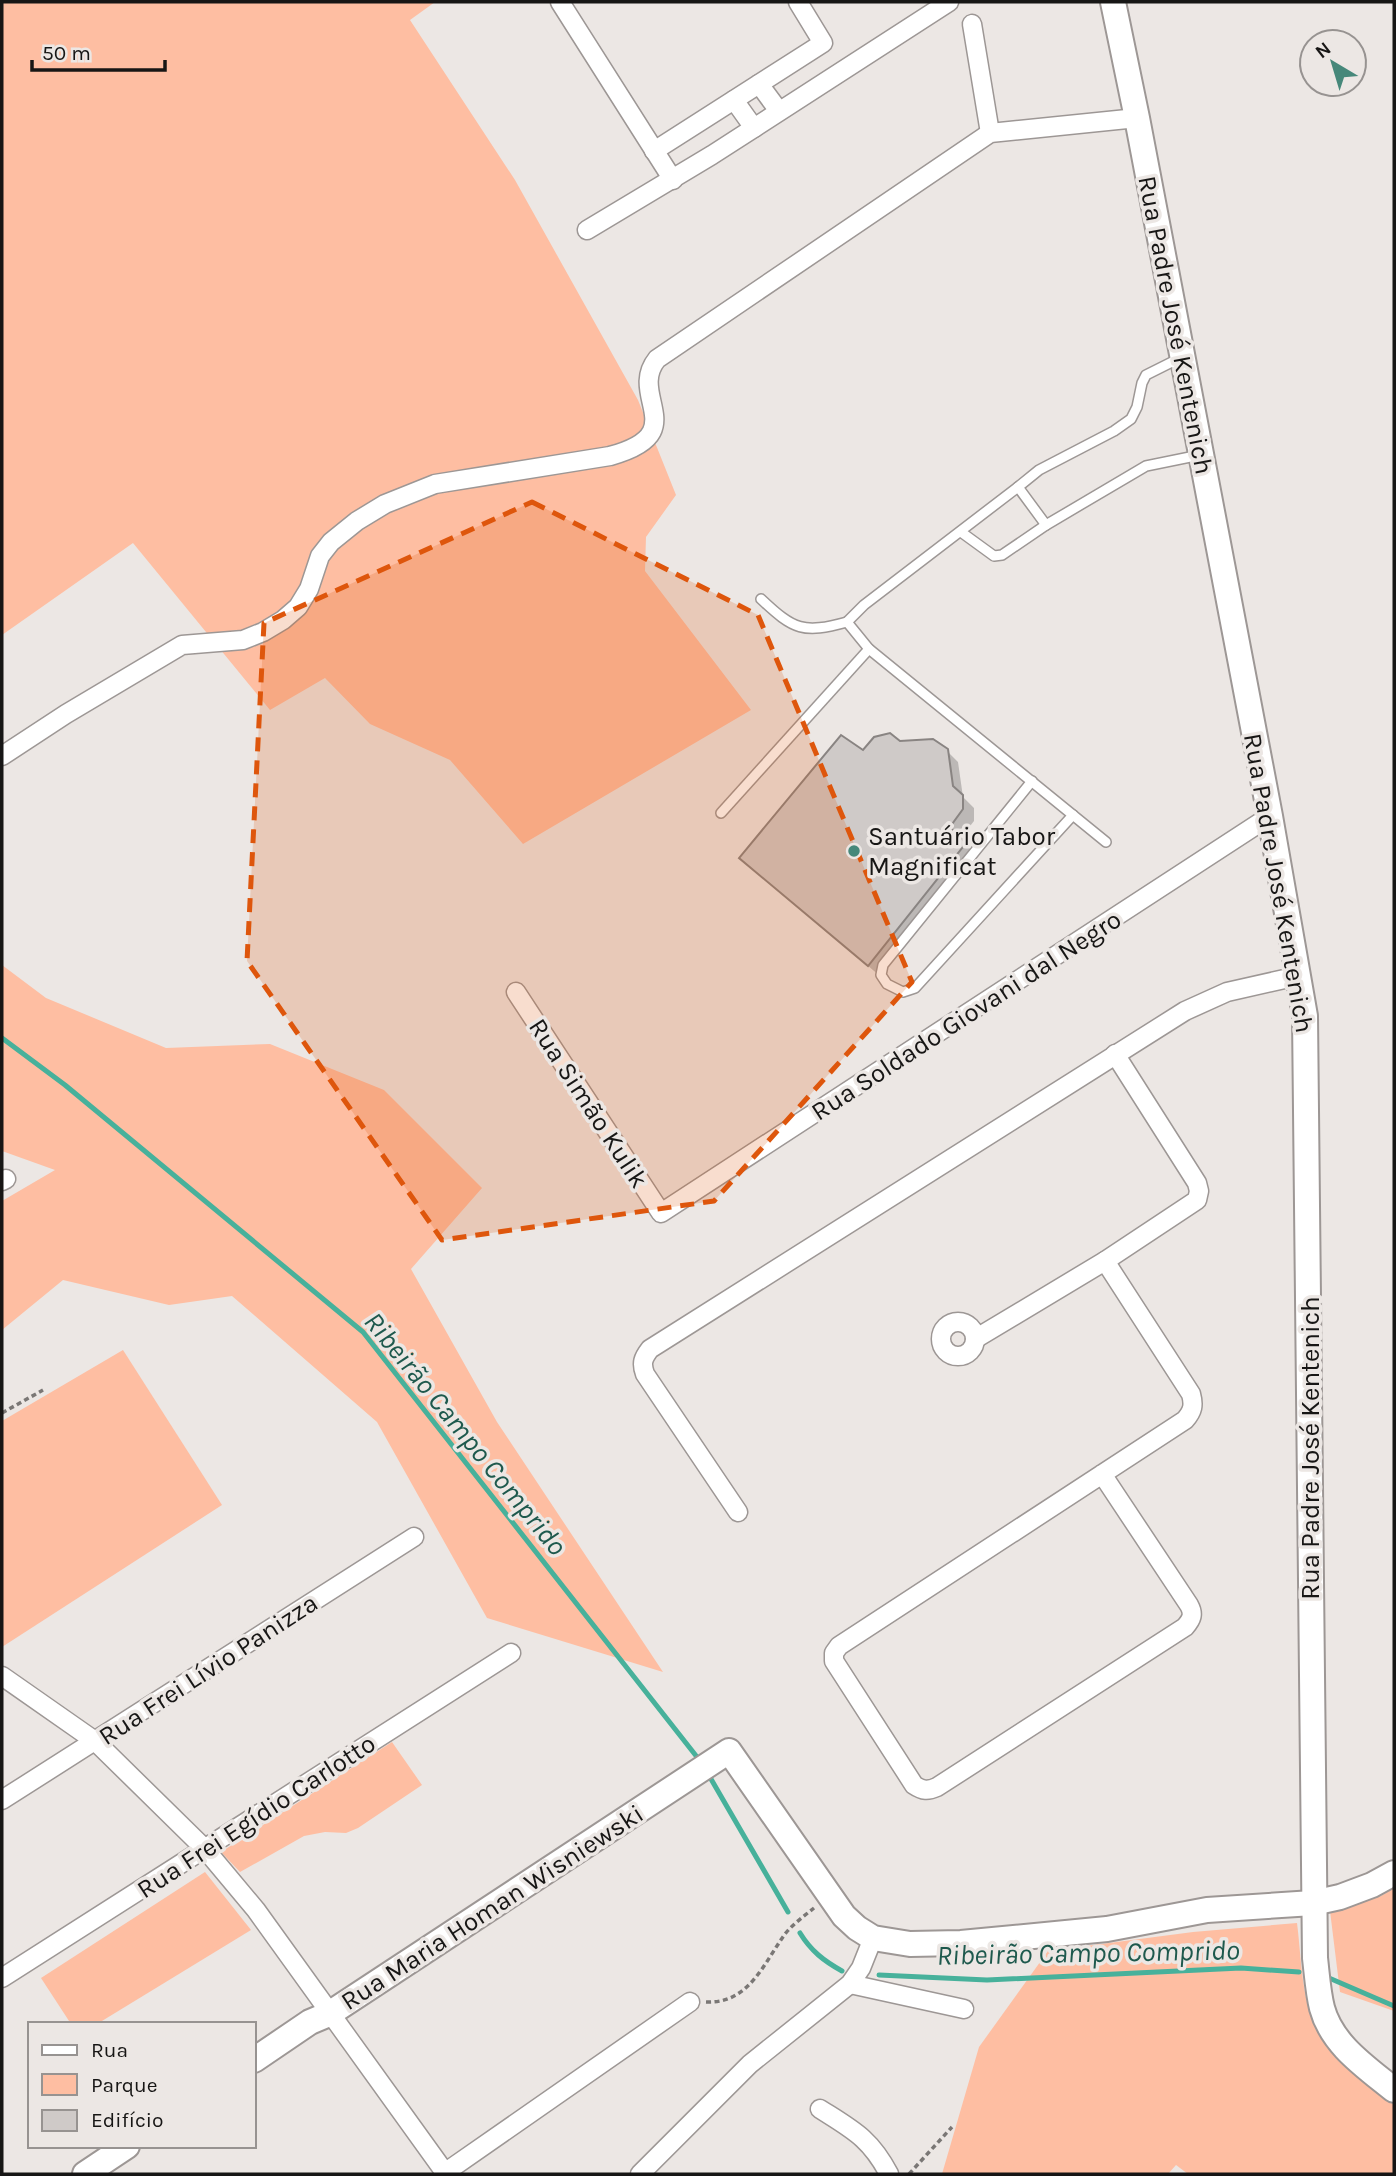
<svg xmlns="http://www.w3.org/2000/svg" width="1396" height="2176" viewBox="0 0 1396 2176" font-family="Karla,sans-serif">
	<style>
		.green { fill: #febea2 }
		.shadow { fill: #0003 }
		.lines { fill: none; stroke-linecap: round; stroke-linejoin: round }
		.stream { stroke: #47b19b; stroke-width: 5 }
		.building { fill: #cfcac8; stroke: #898482; stroke-width: 2 }
		.lane-casing { stroke: #9d9795; stroke-width: 12 }
		.street-casing { stroke: #9d9795; stroke-width: 21 }
		.secondary-casing { stroke: #9d9795; stroke-width: 28 }
		.path { stroke: #7a7775; stroke-width: 3.5; stroke-dasharray: 5 3.5; stroke-linecap: butt }
		.lane { stroke: #fff; stroke-width: 9 }
		.street { stroke: #fff; stroke-width: 18 }
		.secondary { stroke: #fff; stroke-width: 24 }
		.marked { fill: #de560c; fill-opacity: 0.2; stroke: #de560c; stroke-width: 5; stroke-dasharray: 14 9; stroke-linejoin: round }
		.poi-dot { fill: #46887a; stroke: #ece7e4; stroke-width: 2.5 }
		.labels { text-anchor: middle; stroke-width: 7; stroke-linejoin: round; paint-order: stroke }
		.street-label { font-size: 26px; fill: #171615; stroke: #ece7e4 }
		.poi-label { font-size: 26px; fill: #171615; stroke: #ece7e4; text-anchor: start }
		.water-label { font-size: 28px; font-style: italic; fill: #1e594d; stroke: #ece7e4 }
	</style>
	<rect width="100%" height="100%" fill="#ece7e4"/>
	<g class="green">
		<polygon points="2,2 435,2 410,20 515,180 638,400 676,495 646,537 645,571 751,710 523,844 450,760 370,724 325,678 270,710 133,543 2,635"/>
		<polygon points="2,965 46,998 166,1048 270,1044 384,1090 482,1188 411,1269 497,1422 663,1672 487,1618 377,1422 232,1296 169,1305 63,1280 2,1330 2,1201 55,1170 2,1151"/>
		<polygon points="123,1350 222,1505 2,1647 2,1421"/>
		<polygon points="392,1742 422,1785 358,1828 346,1833 325,1832 304,1836 240,1872 221,1852"/>
		<polygon points="205,1872 251,1930 97,2024 71,2024 41,1978"/>
		<polygon points="1394,1888 1394,2011 1340,1992 1330,1911 1381,1896"/>
		<path d="M1297,1923C1302,1961 1301,2011 1325,2044C1343,2068 1371,2086 1394,2105V2174H1188L1176,2165L1168,2174H942L979,2047L1048,1951L1193,1932Z"/>
	</g>
	<polygon class="shadow" points="899,743 947,751 958,762 963,797 974,808 974,821 960,839 976,855 880,976 753,869"/>
	<g class="lines">
		<g class="stream">
			<polyline points="2,1038 65,1085 363,1332 697,1757"/>
			<polyline points="711,1779 788,1912"/>
			<path d="M800,1933C811,1951 824,1961 842,1971"/>
			<polyline points="879,1975 987,1980 1241,1968 1299,1972"/>
			<polyline points="1329,1978 1394,2006"/>
		</g>
	</g>
	<polygon class="building" points="890,733 900,741 933,739 948,749 953,786 963,795 963,809 950,827 966,843 868,966 739,858 841,735 863,750 874,737"/>
	<g class="lines">
		<g class="lane-casing">
			<g id="lane">
				<polyline points="1180,358 1146,375 1142,383 1137,407 1131,419 1114,431 1039,470 1018,487 1046,525 1146,466 1200,455"/>
				<polyline points="1018,487 864,605 847,622 869,649 1106,842"/>
				<polyline points="961,532 994,556 1002,555 1046,525"/>
				<path d="M761,599C794,630 803,634 847,622"/>
				<polyline points="1032,781 883,965 881,975 887,984 903,992 915,988 1073,815"/>
				<polyline points="721,813 869,649"/>
			</g>
		</g>
		<g class="street-casing">
			<g id="street">
				<polyline points="560,2 673,180"/>
				<polyline points="972,24 990,133"/>
				<polyline points="759,84 779,111"/>
				<polyline points="734,100 754,128"/>
				<polyline points="654,151 823,43 798,2"/>
				<polyline points="587,230 712,155 949,2"/>
				<path d="M2,756L66,714L182,645L243,640L263,632L283,620L298,607L309,589L320,556L331,542L357,521L385,504L435,484L610,456C694,433 627,396 657,359L990,133L1137,118"/>
				<polyline points="516,992 661,1213 1270,816"/>
				<polyline points="2,1181 6,1179"/>
				<circle cx="958" cy="1339" r="17"/>
				<polyline points="975,1339 1105,1261 1197,1200 1199,1191 1197,1183 1115,1054"/>
				<path d="M1102,1474L1189,1605C1194,1614 1192,1619 1185,1627L937,1787C928,1791 923,1791 914,1785L834,1661V1653L839,1646L1185,1420C1193,1411 1194,1405 1191,1394L1105,1261"/>
				<path d="M738,1512L645,1374C641,1363 643,1358 650,1349L1185,1011L1227,992L1298,976"/>
				<polyline points="2,1676 95,1741 205,1849 256,1910 446,2174"/>
				<polyline points="2,1800 414,1537"/>
				<polyline points="2,1978 511,1653"/>
				<polyline points="850,1984 964,2009"/>
				<path d="M820,2109C853,2130 870,2138 889,2174"/>
				<polyline points="443,2174 690,2002"/>
				<polyline points="640,2174 750,2064 850,1984 861,1968 873,1938"/>
			</g>
		</g>
		<g class="secondary-casing">
			<g id="secondary">
				<path d="M1113,2L1137,118L1270,816L1305,1016L1315,1958C1317,1975 1318,1992 1322,2008C1332,2045 1366,2067 1394,2090"/>
				<polyline points="254,2060 310,2022 329,2014 729,1751 844,1916 857,1928 873,1938 910,1944 961,1943 1107,1929 1207,1910 1313,1903 1340,1897 1372,1885 1394,1873"/>
				<polyline points="85,2174 127,2146"/>
			</g>
		</g>
		<g class="path">
			<polyline points="2,1413 43,1390"/>
			<path d="M706,2002C749,2004 764,1963 785,1934C793,1924 804,1916 814,1908"/>
			<polyline points="909,2174 952,2127"/>
		</g>
		<use href="#lane" class="lane"/>
		<use href="#street" class="street"/>
		<use href="#secondary" class="secondary"/>
	</g>
	<path class="marked" d="M532,502L758,615L912,982L714,1201L442,1240L247,961L264,623Z"/>
	<circle class="poi-dot" cx="854" cy="851" r="7"/>
	<g class="labels">
		<g class="street-label">
			<text transform="translate(1176 325) rotate(79)" y="9">Rua Padre José Kentenich</text>
			<text transform="translate(1279 883) rotate(80)" y="9">Rua Padre José Kentenich</text>
			<text transform="translate(966 1015) rotate(-33)" y="9">Rua Soldado Giovani dal Negro</text>
			<text transform="translate(589 1103) rotate(57)" y="9">Rua Simão Kulik</text>
			<text transform="translate(1310 1448) rotate(-90)" y="9">Rua Padre José Kentenich</text>
			<text transform="translate(208 1669) rotate(-33)" y="9">Rua Frei Lívio Panizza</text>
			<text transform="translate(256 1816) rotate(-33)" y="9">Rua Frei Egídio Carlotto</text>
			<text transform="translate(492 1907) rotate(-33)" y="9">Rua Maria Homan Wisniewski</text>
		</g>
		<g class="poi-label">
			<text x="868" y="845">Santuário Tabor<tspan x="868" dy="30">Magnificat</tspan></text>
		</g>
		<g class="water-label">
			<text transform="translate(466 1433) rotate(51)" y="10">Ribeirão Campo Comprido</text>
			<text transform="translate(1088 1952) rotate(-1)" y="10">Ribeirão Campo Comprido</text>
		</g>
	</g>
	<rect width="1396" height="2176" fill="none" stroke="#171615" stroke-width="7"/>
	<rect x="28" y="2022" width="228" height="126" fill="#ece7e4" stroke="#979391" stroke-width="2"/>
	<rect x="42" y="2045" width="35" height="10" fill="#ffffff" stroke="#979391" stroke-width="2"/>
	<text x="91" y="2057" font-size="21" fill="#171615">Rua</text>
	<rect x="42" y="2074" width="35" height="21" fill="#febea2" stroke="#979391" stroke-width="2"/>
	<text x="91" y="2092" font-size="21" fill="#171615">Parque</text>
	<rect x="42" y="2110" width="35" height="21" fill="#cfcac8" stroke="#979391" stroke-width="2"/>
	<text x="91" y="2127" font-size="21" fill="#171615">Edifício</text>
	<g transform="translate(1333 63) rotate(322)"><circle r="33" fill="#ece7e4" stroke="#979391" stroke-width="2"/>
	<path d="M0-5L12 26L0 18L-12 26Z" fill="#46887a"/>
	<text y="-10" font-size="19" font-weight="bold" text-anchor="middle" fill="#171615">N</text>
	</g>
	<path d="M32 60v10h133v-10" fill="none" stroke="#171615" stroke-width="3.5"/>
	<text x="42" y="60" font-size="21" fill="#171615" stroke="#ece7e4" stroke-width="5" paint-order="stroke">50 m</text>
</svg>
